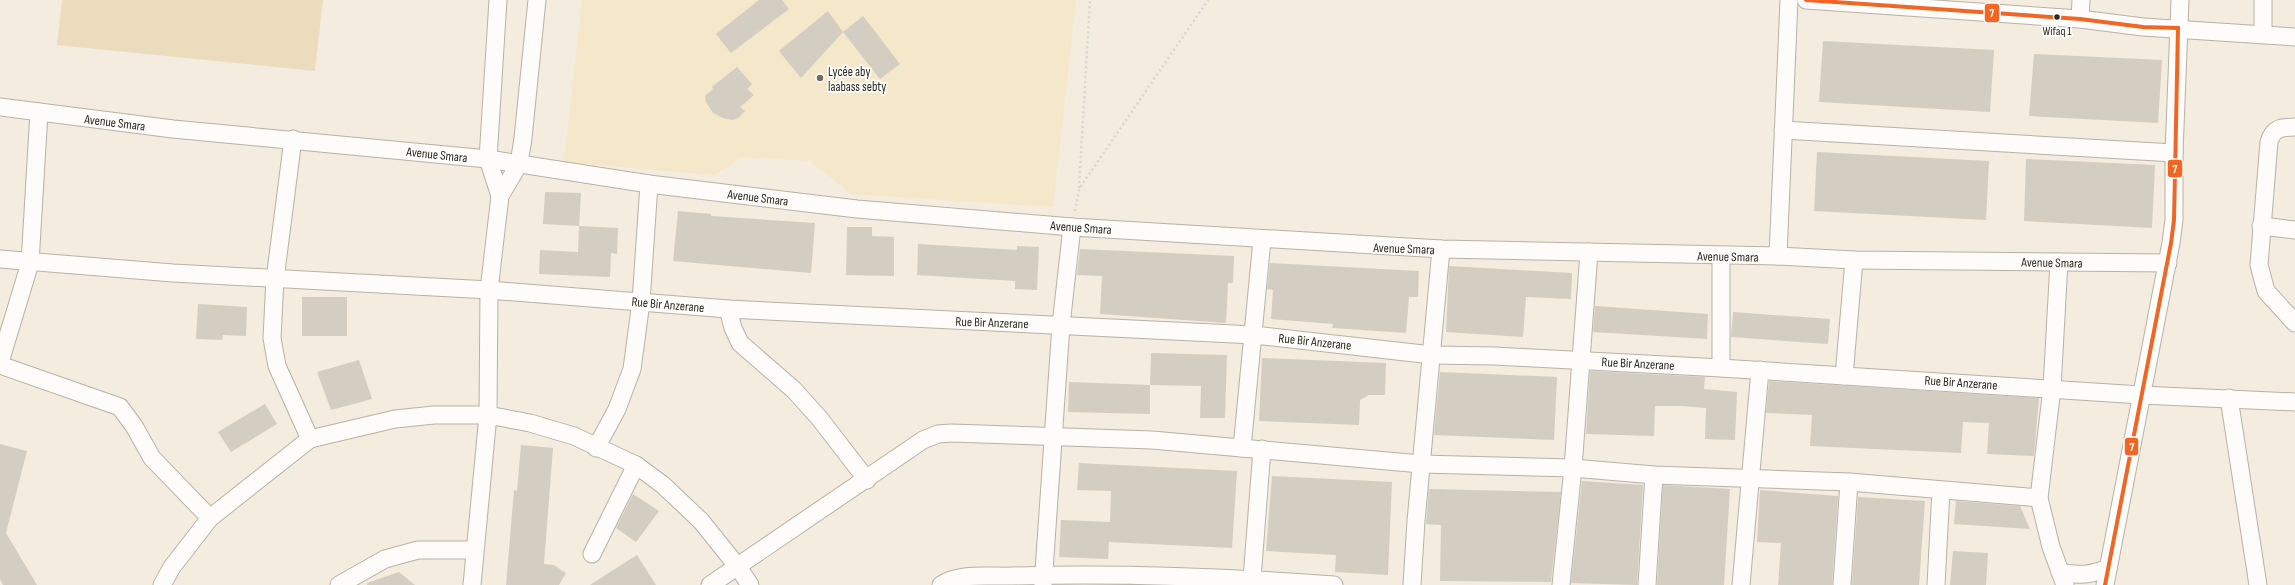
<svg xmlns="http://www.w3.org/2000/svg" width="2295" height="585" viewBox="0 0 2295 585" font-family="'Sofia Sans Condensed',sans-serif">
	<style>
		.built { fill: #f5e7ca }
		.green { fill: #ebdcbe }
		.building { fill: #d4cdc1 }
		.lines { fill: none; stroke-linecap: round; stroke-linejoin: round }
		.minor-casing { stroke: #b8b1a5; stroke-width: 19 }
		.path { stroke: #d8d6d1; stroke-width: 2.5; stroke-dasharray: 2 3; stroke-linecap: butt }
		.minor { stroke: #fdfcfa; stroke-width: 17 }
		.bus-1-casing { stroke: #fff; stroke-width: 7 }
		.bus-1 { stroke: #f26522; stroke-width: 4 }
		.bus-dot { fill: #2d271a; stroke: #fff; stroke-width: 1.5 }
		.poi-dot { fill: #736c5f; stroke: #fff; stroke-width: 1.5 }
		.labels { text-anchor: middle; stroke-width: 3.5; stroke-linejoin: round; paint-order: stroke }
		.bus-label { font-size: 12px; fill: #2d271a; stroke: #fff }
		.poi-label { font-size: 13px; fill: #2d271a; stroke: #fff; text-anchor: start }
		.street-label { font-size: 13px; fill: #2d271a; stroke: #fff }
		.line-badge { stroke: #fff; stroke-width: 1.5 }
		.badge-label { font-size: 11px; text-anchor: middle; font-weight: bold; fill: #fff }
	</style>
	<rect width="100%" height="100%" fill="#f4ecde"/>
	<polygon class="built" points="582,0 1076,0 1053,207 851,194 810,161 742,157 715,175 564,162"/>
	<polygon class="green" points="62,0 323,0 315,71 57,45"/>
	<g class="building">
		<polygon points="759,0 782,0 789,9 731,53 716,34"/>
		<polygon points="828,11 843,32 801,78 779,51"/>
		<polygon points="863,16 900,64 880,79 843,32"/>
		<polygon points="1823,41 1994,50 1990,112 1819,102"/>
		<polygon points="2034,54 2162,60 2158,123 2029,116"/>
		<polygon points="737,67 752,84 747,89 754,95 740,107 745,111 738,118 733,120 723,118 713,113 706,102 705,96 713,89 712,87"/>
		<polygon points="1817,152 1989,161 1986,220 1814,211"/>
		<polygon points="2026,159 2155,165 2152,228 2024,221"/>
		<polygon points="545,192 581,193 579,226 543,224"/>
		<polygon points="678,211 711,214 711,216 815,223 811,273 673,261"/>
		<polygon points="579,226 618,228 617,254 611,253 610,277 539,274 540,250 578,252"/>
		<polygon points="847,227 872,227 872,236 894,237 894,276 846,275"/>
		<polygon points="918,244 1017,250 1017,246 1039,247 1037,290 1015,289 1015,281 917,275"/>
		<polygon points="1080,249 1234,256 1233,283 1228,283 1226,323 1100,314 1102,276 1077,275"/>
		<polygon points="1270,263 1419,271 1418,297 1409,297 1406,333 1332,328 1333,324 1271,319 1273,290 1267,289"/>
		<polygon points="1449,266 1572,273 1571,299 1526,297 1523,337 1446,332"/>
		<rect x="302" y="297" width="45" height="39"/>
		<polygon points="198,304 247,307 246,336 223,335 222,340 196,339"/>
		<polygon points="1595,306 1708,314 1707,339 1593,332"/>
		<polygon points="1733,312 1830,319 1828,344 1731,337"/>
		<polygon points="1151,353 1227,355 1225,418 1200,418 1201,386 1150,385"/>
		<polygon points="1262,358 1386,363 1385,395 1369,395 1360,400 1359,425 1259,421"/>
		<polygon points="359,360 372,399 331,410 317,372"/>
		<polygon points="1590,371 1705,377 1704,389 1737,392 1735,440 1705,439 1706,408 1682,406 1655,406 1654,436 1586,434"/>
		<polygon points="1440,372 1557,377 1554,440 1434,435"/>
		<polygon points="1769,381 2039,398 2034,456 1987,454 1989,423 1963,422 1961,453 1810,446 1812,415 1766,413"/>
		<polygon points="1069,382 1150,385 1150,414 1068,412"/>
		<polygon points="265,404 277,424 231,452 218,432"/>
		<polygon points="0,444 27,451 6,533 37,585 3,585 0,579"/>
		<polygon points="521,445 553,448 544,564 554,565 566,573 559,585 506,585 514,490 517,491"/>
		<polygon points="1079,463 1237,471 1232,548 1109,542 1108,559 1059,557 1061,520 1110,522 1111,491 1077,490"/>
		<polygon points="1272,476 1392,482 1388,575 1335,572 1336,555 1266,551"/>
		<polygon points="1582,481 1643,485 1637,585 1571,583"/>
		<polygon points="1663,485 1730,489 1724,585 1657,585"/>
		<polygon points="1429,489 1561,492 1551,582 1440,581 1441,525 1426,524"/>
		<polygon points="1760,490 1838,496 1832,585 1778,585 1781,543 1757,542"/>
		<polygon points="633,494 659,511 636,542 616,528"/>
		<polygon points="1858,497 1925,501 1919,585 1852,585"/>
		<polygon points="1956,501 2020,506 2030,529 1954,524"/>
		<polygon points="1953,551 1988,553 1986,585 1950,585"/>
		<polygon points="637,555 656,585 590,585 610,572"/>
		<polygon points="399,572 415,585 367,585 367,583"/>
	</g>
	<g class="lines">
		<g class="minor-casing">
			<g id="minor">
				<polyline points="498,0 488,159 500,196"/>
				<polyline points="1806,0 2080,19 2143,27 2295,37"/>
				<polyline points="2263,0 2263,34"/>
				<polyline points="2080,19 2081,0"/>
				<polyline points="0,107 173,129 488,159 649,184 857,209 1072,227 1441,249 1778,256 1854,260 2168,263"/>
				<path d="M2295,127C2281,127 2273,128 2269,142L2259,265L2266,291L2295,323"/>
				<polyline points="1783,130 2174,153"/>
				<polyline points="293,139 275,279 272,338 277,366 310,439"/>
				<polyline points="2261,226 2295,230"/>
				<polyline points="1721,256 1721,368"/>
				<polyline points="1778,256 1789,0"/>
				<polyline points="0,259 173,273 489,290 728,309 1254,335 1432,355 1495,356 1721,368 2141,395 2295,402"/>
				<polyline points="2059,262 2052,388 2039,498 2051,547 2065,585"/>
				<polyline points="728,309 733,328 740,343 794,390 820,419 867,480"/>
				<polyline points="0,362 30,263 39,112"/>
				<polyline points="0,365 120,407 134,426 152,458 210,518"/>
				<polyline points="1844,376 1854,260"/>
				<polyline points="2229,398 2258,585"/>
				<polyline points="596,448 617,409 632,369 641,302 649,184"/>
				<polyline points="1242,448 1262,240"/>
				<polyline points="592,554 636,465"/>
				<path d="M2060,572C2078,576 2091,575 2108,568"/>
				<polyline points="1252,579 1262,449"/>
				<polyline points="162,585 172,567 210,518 310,439 395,419 434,415 488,415 530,423 574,436 636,465 663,485 701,521 738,567 750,585"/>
				<polyline points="339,585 385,559 418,550 475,550"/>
				<polyline points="472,585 488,415 489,290 500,196 519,164 523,138 537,0"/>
				<polyline points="710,585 923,440 938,434 951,433 1152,440 1421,464 1573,468 1654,475 1849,482 2039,498"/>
				<path d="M941,585C960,572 991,577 1013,576C1120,573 1227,577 1334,585"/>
				<polyline points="1043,585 1061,325 1072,227"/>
				<polyline points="1412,585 1416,521 1441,249"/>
				<polyline points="1561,585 1573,468 1589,252"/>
				<polyline points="1647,585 1654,475"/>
				<polyline points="1741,585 1760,370"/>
				<polyline points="1842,585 1849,482"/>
				<polyline points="1936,585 1941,490"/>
				<polyline points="2105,585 2171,243 2174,220 2174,153 2180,0"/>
			</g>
		</g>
		<g class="path">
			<polyline points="1079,188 1090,0"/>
			<polyline points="1075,211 1079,189 1208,0"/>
		</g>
		<use href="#minor" class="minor"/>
		<g class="bus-1-casing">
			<g id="bus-1">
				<polyline points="1806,0 2080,19 2143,27 2178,28"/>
				<polyline points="2105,585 2171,243 2174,220 2178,28"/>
			</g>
		</g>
		<use href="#bus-1" class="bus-1"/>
	</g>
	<circle class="bus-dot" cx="2057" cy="17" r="3.5"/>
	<circle class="poi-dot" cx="820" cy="78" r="4"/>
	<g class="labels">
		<g class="bus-label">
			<text x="2057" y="35">Wifaq 1</text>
		</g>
		<g class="poi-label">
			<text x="828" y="76">Lycée aby<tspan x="828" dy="15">laabass sebty</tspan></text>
		</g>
		<g class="street-label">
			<text transform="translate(115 122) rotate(7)" y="5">Avenue Smara</text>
			<text transform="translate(437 154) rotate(6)" y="5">Avenue Smara</text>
			<text transform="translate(758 197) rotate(7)" y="5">Avenue Smara</text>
			<text transform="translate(1081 227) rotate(4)" y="5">Avenue Smara</text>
			<text transform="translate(1404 248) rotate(2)" y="5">Avenue Smara</text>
			<text transform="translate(1728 256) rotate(1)" y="5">Avenue Smara</text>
			<text transform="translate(2052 262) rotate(1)" y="5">Avenue Smara</text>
			<text transform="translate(668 304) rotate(5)" y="5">Rue Bir Anzerane</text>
			<text transform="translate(992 322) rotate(2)" y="5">Rue Bir Anzerane</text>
			<text transform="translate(1315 341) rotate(6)" y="5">Rue Bir Anzerane</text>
			<text transform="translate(1638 363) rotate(3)" y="5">Rue Bir Anzerane</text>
			<text transform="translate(1961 382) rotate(4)" y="5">Rue Bir Anzerane</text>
		</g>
	</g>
	<g class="line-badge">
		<rect x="1984" y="3" width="16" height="20" rx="4" fill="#f26522"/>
		<rect x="2167" y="159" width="16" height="19" rx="4" fill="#f26522"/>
		<rect x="2124" y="437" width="15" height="19" rx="4" fill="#f26522"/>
	</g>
	<g class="badge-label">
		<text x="1992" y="17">7</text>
		<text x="2175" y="173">7</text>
		<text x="2132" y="451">7</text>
	</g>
</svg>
